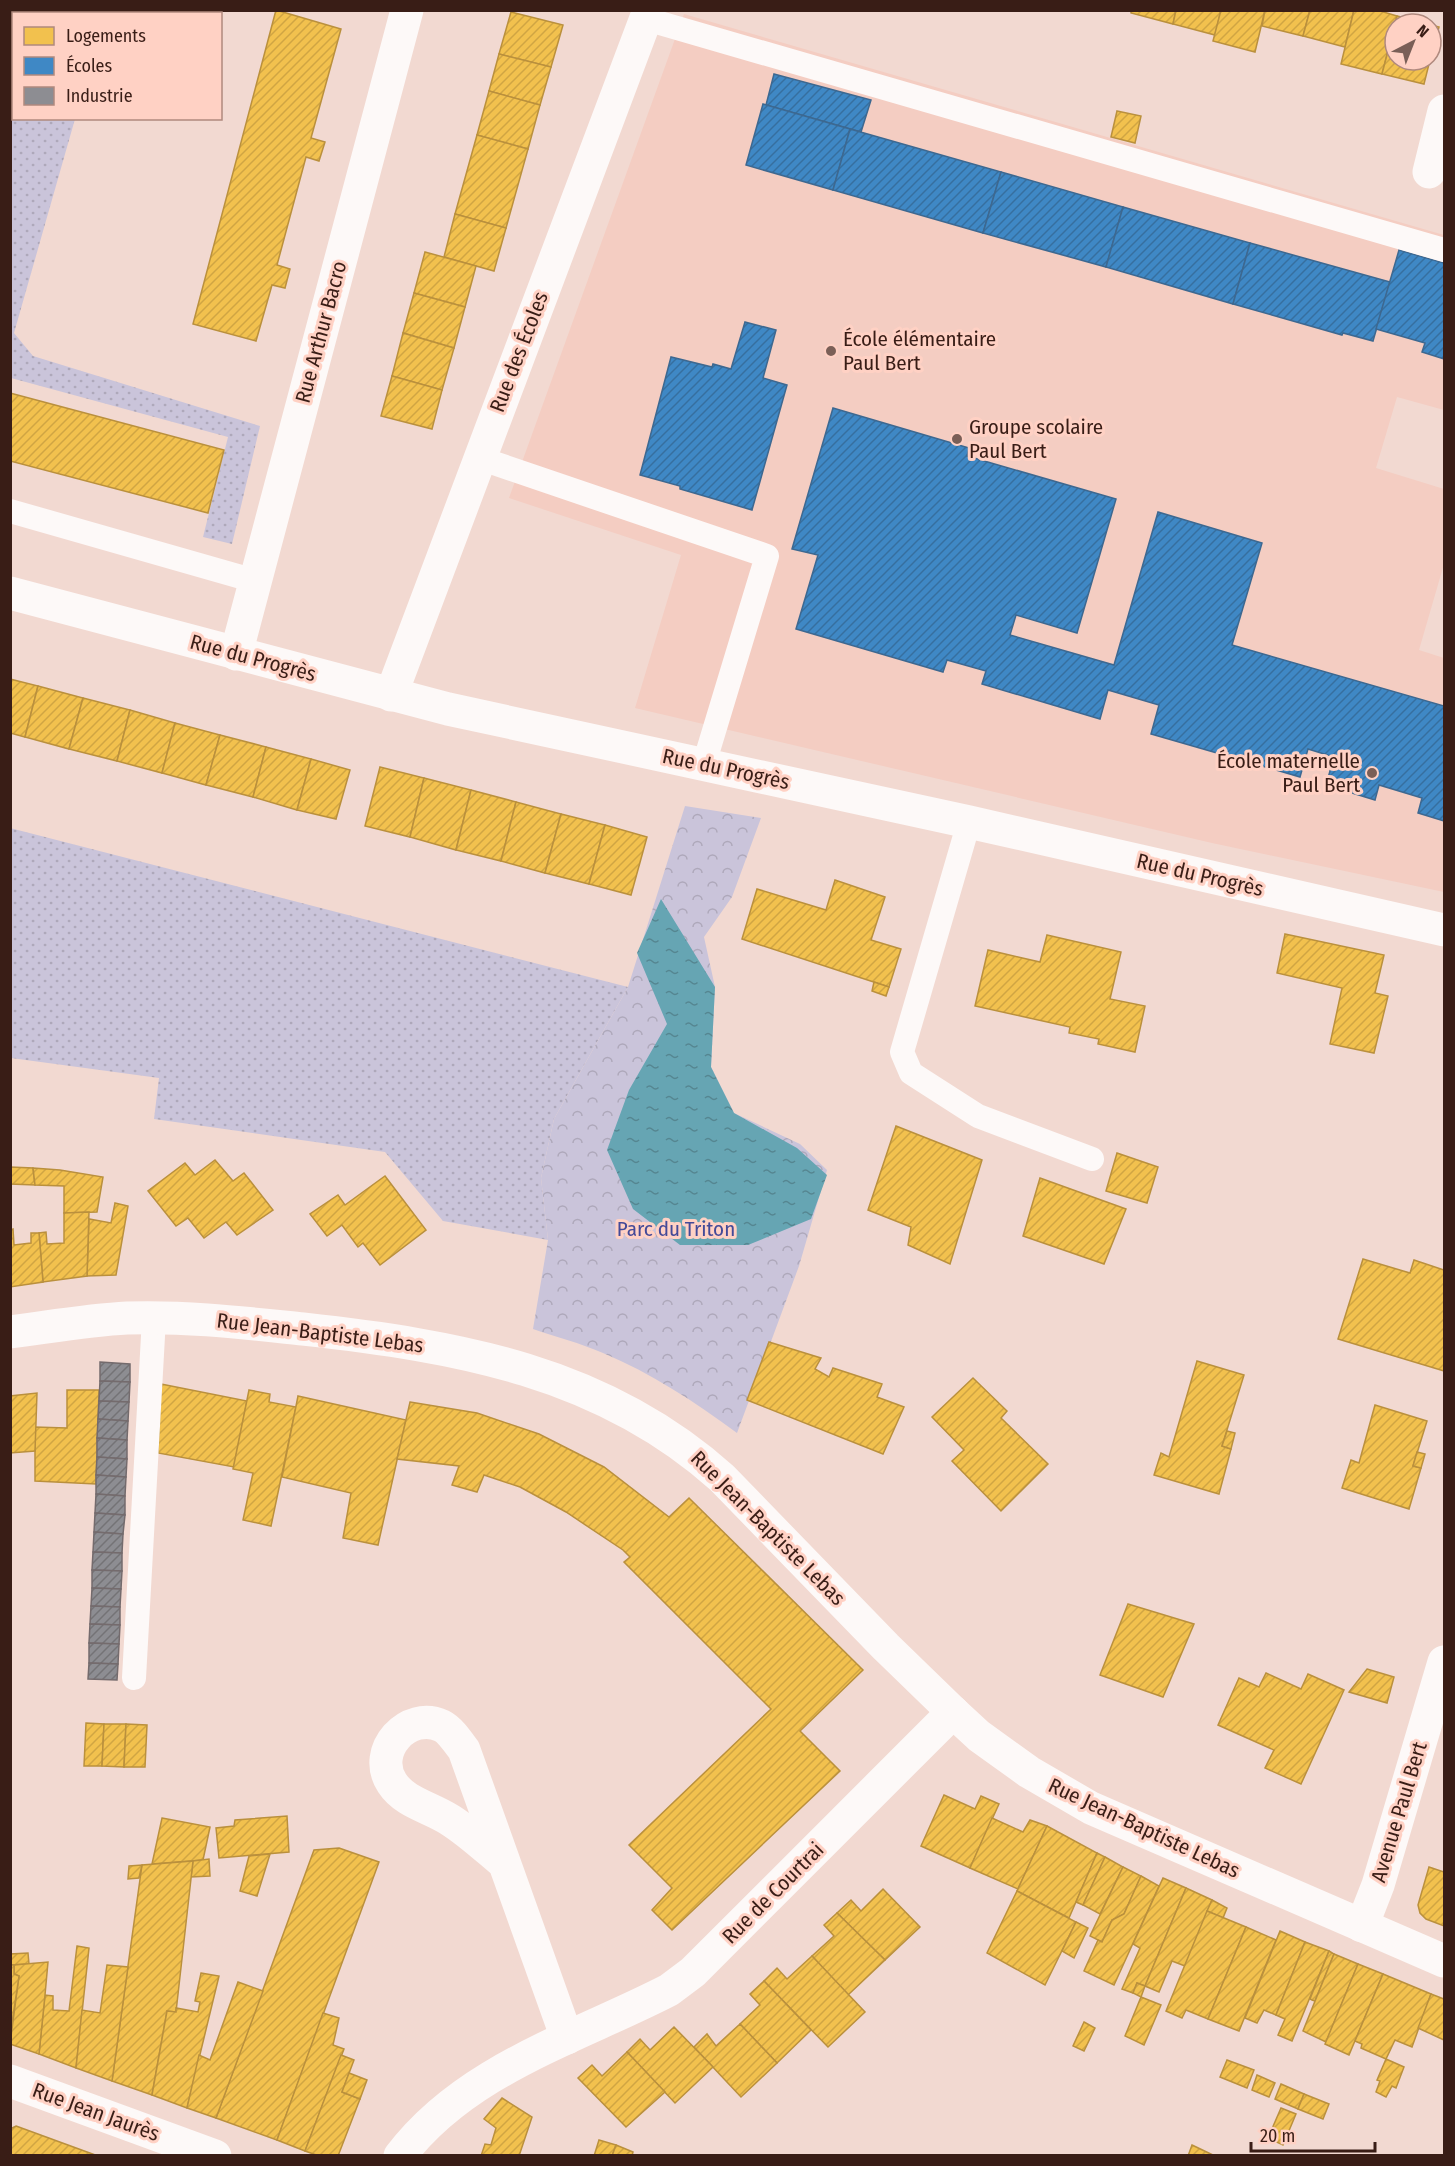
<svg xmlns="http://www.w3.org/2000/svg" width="1455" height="2166" viewBox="0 0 1455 2166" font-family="'Fira Sans Condensed',sans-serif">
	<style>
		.built { fill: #f4cdc2 }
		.grass { fill: url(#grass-dots) }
		.park { fill: url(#park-crowns) }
		.water { fill: url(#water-ripples) }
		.homes { fill: url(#homes-hatch); stroke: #ba903d; stroke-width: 1.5 }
		.schools { fill: url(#schools-hatch); stroke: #3d6890; stroke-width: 1.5 }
		.industry { fill: url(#industry-hatch); stroke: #746b6d; stroke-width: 1.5 }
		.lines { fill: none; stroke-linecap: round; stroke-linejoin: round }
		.service { stroke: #fdf9f8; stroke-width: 24 }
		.minor { stroke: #fdf9f8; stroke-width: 33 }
		.tertiary { stroke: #fdf9f8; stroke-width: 33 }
		.poi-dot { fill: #7a5f57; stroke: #ffd1c4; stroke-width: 2 }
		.labels { text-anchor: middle; stroke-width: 6; stroke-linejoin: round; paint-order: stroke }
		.street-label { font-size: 21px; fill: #391d16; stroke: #ffd1c4 }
		.poi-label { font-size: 21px; fill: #391d16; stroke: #ffd1c4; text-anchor: start }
		.park-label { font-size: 21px; fill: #444a98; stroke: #ffd1c4 }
	</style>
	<defs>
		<pattern id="grass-dots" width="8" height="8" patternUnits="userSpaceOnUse" patternTransform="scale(1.5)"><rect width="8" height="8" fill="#cac4da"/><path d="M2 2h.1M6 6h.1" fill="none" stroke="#aea8ba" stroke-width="1.8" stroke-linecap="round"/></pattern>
		<pattern id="park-crowns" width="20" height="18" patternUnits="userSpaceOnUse" patternTransform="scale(1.5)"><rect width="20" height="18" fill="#cac4da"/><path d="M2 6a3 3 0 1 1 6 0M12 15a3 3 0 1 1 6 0" fill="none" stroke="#aea8ba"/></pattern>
		<pattern id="water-ripples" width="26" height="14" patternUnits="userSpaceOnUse" patternTransform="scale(1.5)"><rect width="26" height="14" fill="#66a5b3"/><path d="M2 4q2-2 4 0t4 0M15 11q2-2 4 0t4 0" fill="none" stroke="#558691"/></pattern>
		<pattern id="homes-hatch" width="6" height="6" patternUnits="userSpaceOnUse" patternTransform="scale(1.5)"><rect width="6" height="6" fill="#f2c14e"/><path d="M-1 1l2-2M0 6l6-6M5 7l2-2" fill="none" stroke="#d0a543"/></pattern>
		<pattern id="schools-hatch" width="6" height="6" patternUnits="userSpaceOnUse" patternTransform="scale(1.5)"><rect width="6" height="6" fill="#3f88c5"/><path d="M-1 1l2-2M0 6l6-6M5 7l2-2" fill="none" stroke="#366f9f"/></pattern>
		<pattern id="industry-hatch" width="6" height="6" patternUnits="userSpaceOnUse" patternTransform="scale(1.5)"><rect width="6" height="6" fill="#8d8d92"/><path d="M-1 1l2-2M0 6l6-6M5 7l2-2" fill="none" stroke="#747376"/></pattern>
	</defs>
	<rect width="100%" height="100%" fill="#f2d9d1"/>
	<polygon class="built" points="684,14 1444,235 1444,410 1397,397 1376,468 1444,489 1444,564 1419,650 1444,658 1444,892 1212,843 635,708 681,555 509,498"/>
	<g class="grass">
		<polygon points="10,80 13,80 14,118 75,119 14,333 33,356 260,426 232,544 203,537 228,437 11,378"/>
		<polygon points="10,828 628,987 554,1119 541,1178 548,1240 443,1221 385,1152 154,1119 159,1078 11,1058"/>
	</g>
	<path class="park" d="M685,806L761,818L732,897L704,937L715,987L711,1067L734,1113L800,1144L827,1170L799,1266L737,1433C695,1402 651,1373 603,1353C580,1343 556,1337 533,1329L548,1240L541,1178L554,1119L628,987Z"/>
	<polygon class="water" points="661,899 715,987 711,1067 734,1113 797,1148 827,1175 811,1219 748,1245 680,1245 633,1209 607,1150 629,1090 667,1024 637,953"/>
	<g class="homes">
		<polygon points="10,10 42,10 54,14 14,14 14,71 10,70"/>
		<polygon points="102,10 112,10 122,13 102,14"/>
		<polygon points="276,10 341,29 311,138 325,142 319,161 306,157 277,265 290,269 285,288 272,285 256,341 193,324"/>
		<polygon points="1131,10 1176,10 1173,24 1131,13"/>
		<polygon points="1176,10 1221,10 1215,35 1173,24"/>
		<polygon points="1221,10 1265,10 1255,52 1213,41"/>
		<polygon points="1265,10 1310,10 1303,36 1262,26"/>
		<polygon points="1310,10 1354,10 1345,47 1303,36"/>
		<polygon points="1354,10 1377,10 1397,16 1382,74 1341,64"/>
		<polygon points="511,12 563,25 551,67 499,54"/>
		<polygon points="1397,16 1429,24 1395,24 1395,60 1430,60 1424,84 1382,74"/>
		<polygon points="1431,25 1439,27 1431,57"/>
		<polygon points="499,54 551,67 540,105 489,91"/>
		<polygon points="489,91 540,105 528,149 477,135"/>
		<polygon points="1117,111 1141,116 1135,143 1111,137"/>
		<polygon points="477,135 528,149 506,228 455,214"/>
		<polygon points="455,214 506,228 494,271 444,257"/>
		<polygon points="425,252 476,266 465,307 414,293"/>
		<polygon points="414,293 465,307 454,348 403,333"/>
		<polygon points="403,333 454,348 442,390 392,376"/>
		<polygon points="392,376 442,390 432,429 381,416"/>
		<polygon points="10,393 224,450 208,513 10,461"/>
		<polygon points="10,679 38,686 25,737 10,733"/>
		<polygon points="38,686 83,698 69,749 25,737"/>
		<polygon points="83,698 130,710 117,761 69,749"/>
		<polygon points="130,710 175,723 162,773 117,761"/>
		<polygon points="175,723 220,735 206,785 162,773"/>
		<polygon points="220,735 266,747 253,797 206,785"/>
		<polygon points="266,747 311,759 297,810 253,797"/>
		<polygon points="311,759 350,770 336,819 297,810"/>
		<polygon points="380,767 424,778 410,837 365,826"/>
		<polygon points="424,778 471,790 456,850 410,837"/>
		<polygon points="471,790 516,802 501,861 456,850"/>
		<polygon points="516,802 561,814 545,873 501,861"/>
		<polygon points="561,814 605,825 589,884 545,873"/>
		<polygon points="605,825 647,837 631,895 589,884"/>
		<polygon points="835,880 885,897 871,940 901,949 889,987 742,939 757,889 826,910"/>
		<polygon points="1285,934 1384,955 1375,993 1388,996 1374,1053 1330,1044 1342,988 1277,973"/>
		<polygon points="1047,935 1121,952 1110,999 1145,1006 1135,1052 1098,1044 1099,1039 1069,1033 1070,1027 975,1006 988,950 1040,962"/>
		<polygon points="874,982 889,987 886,996 872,991"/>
		<polygon points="896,1126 982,1160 950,1264 908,1245 911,1227 868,1210"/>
		<polygon points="1117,1153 1158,1167 1147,1203 1106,1191"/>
		<polygon points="215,1160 233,1181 244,1173 273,1210 237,1235 226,1222 204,1238 188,1218 176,1226 148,1191 185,1163 195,1175"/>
		<polygon points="10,1167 33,1168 35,1185 10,1184"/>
		<polygon points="33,1168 60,1170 103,1177 97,1212 64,1213 64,1186 35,1185"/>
		<polygon points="385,1176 426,1230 380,1265 363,1243 358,1247 342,1225 327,1236 310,1214 338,1195 345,1205"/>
		<polygon points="1040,1178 1126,1209 1104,1264 1023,1236"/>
		<polygon points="115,1203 128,1206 116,1275 87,1276 89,1219 111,1223"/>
		<polygon points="89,1212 87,1276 43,1282 39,1233 46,1232 47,1244 64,1243 64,1213"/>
		<polygon points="13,1229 14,1245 31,1243 31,1233 39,1233 43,1282 10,1287 10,1230"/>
		<polygon points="1363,1259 1410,1273 1414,1260 1444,1270 1444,1371 1338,1339"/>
		<polygon points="769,1342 821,1358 815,1369 829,1377 833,1368 882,1384 877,1397 904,1407 883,1454 747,1400"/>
		<polygon points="1197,1361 1244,1375 1222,1446 1231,1449 1219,1494 1154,1475 1161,1453 1169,1457"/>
		<polygon points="973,1378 1007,1411 1001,1418 1048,1464 1001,1511 952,1461 964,1450 932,1417"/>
		<polygon points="161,1384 247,1401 234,1467 158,1453"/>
		<polygon points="67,1390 99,1390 96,1484 35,1481 35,1427 67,1428"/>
		<polygon points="249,1390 270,1394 269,1402 296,1407 271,1526 243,1520 253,1473 233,1469"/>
		<polygon points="37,1393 35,1451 10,1453 10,1396"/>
		<polygon points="298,1396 406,1420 378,1545 343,1538 351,1493 282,1477"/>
		<polygon points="410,1402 477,1413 539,1434 604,1467 669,1517 689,1498 863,1670 800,1731 840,1771 672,1930 652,1910 672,1888 629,1845 771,1709 624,1562 630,1557 623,1550 566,1512 520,1487 484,1475 477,1492 452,1485 459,1466 397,1459"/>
		<polygon points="1375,1405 1427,1421 1413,1466 1421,1468 1409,1509 1342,1488 1351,1460 1359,1463"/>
		<polygon points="1227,1431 1235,1433 1231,1449 1222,1446"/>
		<polygon points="1417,1452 1425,1454 1421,1468 1413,1466"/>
		<polygon points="1128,1604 1194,1624 1163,1697 1100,1675"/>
		<polygon points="1367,1669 1394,1677 1387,1703 1349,1692"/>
		<polygon points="1266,1673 1301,1689 1308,1674 1344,1690 1301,1784 1265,1768 1274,1750 1218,1725 1239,1678 1259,1687"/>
		<polygon points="86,1723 104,1724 102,1766 84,1766"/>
		<polygon points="104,1724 126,1724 124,1767 102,1766"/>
		<polygon points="126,1724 147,1725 145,1767 124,1767"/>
		<polygon points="944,1795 975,1809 981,1796 999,1804 970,1868 921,1846"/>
		<polygon points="287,1816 289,1852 219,1858 216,1828 234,1826 235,1820"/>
		<polygon points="162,1818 210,1827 203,1860 152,1864"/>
		<polygon points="992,1818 1023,1832 1030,1820 1047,1826 1018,1889 970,1868"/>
		<polygon points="1047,1826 1097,1853 1069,1918 1017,1891"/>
		<polygon points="339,1848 379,1862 277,2140 216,2118 314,1850"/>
		<polygon points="1097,1853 1105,1857 1083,1905 1076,1902"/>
		<polygon points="270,1854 257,1896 240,1891 249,1856"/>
		<polygon points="1105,1857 1123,1867 1100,1914 1083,1905"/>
		<polygon points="209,1859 210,1876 191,1877 193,1861"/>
		<polygon points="193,1861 176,2012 167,2011 152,2095 112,2081 142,1865"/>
		<polygon points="142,1865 139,1878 128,1879 129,1866"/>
		<polygon points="1123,1867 1141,1876 1124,1914 1112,1920 1102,1942 1090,1936"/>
		<polygon points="1429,1867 1444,1872 1444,1926 1426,1919 1420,1913 1418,1905"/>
		<polygon points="1141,1876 1159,1886 1114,1985 1084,1971 1098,1940 1102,1942 1112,1920 1124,1914"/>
		<polygon points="1163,1878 1186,1888 1145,1986 1137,1983 1133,1993 1122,1989 1140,1948 1133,1944"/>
		<polygon points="1186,1888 1212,1900 1185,1966 1172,1961 1159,1992 1145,1986"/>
		<polygon points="883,1889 920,1927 885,1960 837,1913 851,1900 861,1911"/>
		<polygon points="1017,1891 1076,1922 1045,1985 987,1953"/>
		<polygon points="1212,1900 1227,1908 1223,1918 1207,1911"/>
		<polygon points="1207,1911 1246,1927 1208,2019 1186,2010 1182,2018 1166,2011"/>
		<polygon points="837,1913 885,1960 848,1995 812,1956 834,1936 824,1925"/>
		<polygon points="1076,1922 1088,1928 1074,1958 1062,1951"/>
		<polygon points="1246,1927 1276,1940 1239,2031 1208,2019"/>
		<polygon points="1280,1931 1305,1942 1276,2015 1264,2010 1257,2023 1245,2018"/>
		<polygon points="1305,1942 1329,1951 1292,2041 1278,2035 1285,2019 1276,2015"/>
		<polygon points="77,1946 89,1948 76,2068 39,2054 45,1995 53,1996 53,2010 69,2011"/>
		<polygon points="1329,1951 1334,1954 1315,2001 1312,2000 1310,1999"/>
		<polygon points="28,1953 29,1964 10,1965 10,1954"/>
		<polygon points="1334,1954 1358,1964 1326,2042 1303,2031"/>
		<polygon points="812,1956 865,2012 828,2047 764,1981 777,1968 787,1979"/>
		<polygon points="48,1962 45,1995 39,2054 10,2044 19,1976 14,1974 14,1965"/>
		<polygon points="1358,1964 1383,1974 1349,2055 1325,2044"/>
		<polygon points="10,1965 14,1965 14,1974 19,1976 10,2036"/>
		<polygon points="107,1965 128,1967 112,2081 76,2068 82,2010 100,2013"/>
		<polygon points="201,1973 219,1976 187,2108 152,2095 167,2011 176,2012 176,2008 198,2012 200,2002 195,2001"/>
		<polygon points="1383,1974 1431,1994 1412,2047 1395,2040 1386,2059 1361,2048 1362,2044 1355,2041"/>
		<polygon points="764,1981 811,2030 777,2063 740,2024 760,2005 750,1994"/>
		<polygon points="238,1982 263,1991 216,2118 187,2108 199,2055 210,2060"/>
		<polygon points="1137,1983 1145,1986 1141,1997 1133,1993"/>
		<polygon points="1431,1994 1444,1999 1444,2040 1418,2028"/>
		<polygon points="1141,1997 1161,2005 1144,2045 1125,2036"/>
		<polygon points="323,2013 339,2018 333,2045 344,2049 305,2151 277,2140"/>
		<polygon points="1084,2022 1095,2028 1084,2051 1073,2046"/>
		<polygon points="740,2024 777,2063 741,2097 694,2047 707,2034 716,2046"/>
		<polygon points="674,2027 713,2067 675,2103 627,2052 640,2039 650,2050"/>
		<polygon points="627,2052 665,2092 626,2127 578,2078 592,2065 602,2076"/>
		<polygon points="341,2055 354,2060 342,2092 360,2099 338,2156 319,2156 305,2151"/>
		<polygon points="1386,2059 1404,2067 1396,2088 1392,2086 1386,2097 1376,2092 1380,2081 1377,2080"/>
		<polygon points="1227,2060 1254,2070 1247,2088 1220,2077"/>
		<polygon points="349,2073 367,2080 360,2099 342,2092"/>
		<polygon points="1257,2075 1275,2083 1269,2097 1252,2090"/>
		<polygon points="1281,2084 1304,2094 1298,2109 1275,2099"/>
		<polygon points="1304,2094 1329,2104 1323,2119 1298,2109"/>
		<polygon points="502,2098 532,2117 519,2156 481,2156 485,2144 491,2145 496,2128 484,2119"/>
		<polygon points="1281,2108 1296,2114 1283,2145 1268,2138"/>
		<polygon points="16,2126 98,2156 10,2156 10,2129"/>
		<polygon points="599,2140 616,2145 612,2156 594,2156"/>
		<polygon points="616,2145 633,2152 632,2156 612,2156"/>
		<polygon points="1192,2145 1215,2156 1188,2156"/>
	</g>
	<g class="schools">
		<polygon points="774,74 871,100 861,132 766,105"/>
		<polygon points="763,104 850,129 833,190 746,165"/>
		<polygon points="850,129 1001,172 983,233 833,190"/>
		<polygon points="1001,172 1123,207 1106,267 983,233"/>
		<polygon points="1123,207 1250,243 1233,304 1106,267"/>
		<polygon points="1250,243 1390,282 1373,341 1343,333 1342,335 1233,304"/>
		<polygon points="1399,250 1444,263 1444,359 1422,352 1425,343 1376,329"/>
		<polygon points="745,322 776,330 763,378 787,385 752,510 680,489 680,486 640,475 671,357 712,367 713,364 731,369"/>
		<polygon points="833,408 969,448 967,456 1116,499 1077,633 1016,615 1010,635 1114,665 1158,512 1262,543 1232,645 1444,706 1444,821 1418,813 1422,798 1379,785 1375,800 1326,785 1334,757 1308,749 1300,777 1151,734 1159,705 1108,690 1100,719 982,684 986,671 947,660 943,672 796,629 818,555 792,549"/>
	</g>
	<g class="industry">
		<polygon points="100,1362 130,1364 130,1382 100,1381"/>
		<polygon points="100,1381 130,1382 129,1402 99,1401"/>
		<polygon points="99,1401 129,1402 128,1421 98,1419"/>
		<polygon points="98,1419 128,1421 127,1440 97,1438"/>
		<polygon points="97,1438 127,1440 127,1459 97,1457"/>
		<polygon points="97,1457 127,1459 126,1477 96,1475"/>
		<polygon points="96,1475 126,1477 125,1496 96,1494"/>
		<polygon points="96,1494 125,1496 125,1515 95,1513"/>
		<polygon points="95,1513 125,1515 123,1534 94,1532"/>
		<polygon points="94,1532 123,1534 122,1553 93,1552"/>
		<polygon points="93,1552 122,1553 122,1571 92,1570"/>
		<polygon points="92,1570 122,1571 121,1589 92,1588"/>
		<polygon points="92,1588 121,1589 120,1607 91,1606"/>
		<polygon points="91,1606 120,1607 120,1625 90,1624"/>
		<polygon points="90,1624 120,1625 119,1644 89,1643"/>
		<polygon points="89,1643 119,1644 118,1664 89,1663"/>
		<polygon points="89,1663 118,1664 117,1680 88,1679"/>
	</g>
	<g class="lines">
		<g class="service">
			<polyline points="646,19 1444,250"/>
			<polyline points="479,458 767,556 704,764"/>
			<polyline points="10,511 255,581"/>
			<polyline points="969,822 902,1052 911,1073 978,1116 1092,1159"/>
			<polyline points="134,1678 154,1318"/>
		</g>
		<g class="minor">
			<polyline points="1429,172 1444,111"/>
			<polyline points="10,593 448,709 969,822 1444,930"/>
			<polyline points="236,654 407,10"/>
			<polyline points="391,695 649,10"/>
			<path d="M504,1863C486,1848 469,1832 450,1820C430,1807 405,1803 392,1783C371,1751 408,1710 442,1726C450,1730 458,1742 464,1750L567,2038"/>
			<polyline points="1362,1926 1378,1885 1444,1662"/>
			<polyline points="10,2081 215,2156"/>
			<path d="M400,2156C466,2069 576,2038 669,1990L693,1972L953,1712"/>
		</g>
		<path class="tertiary" d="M10,1332C49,1327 88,1320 127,1318C187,1316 245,1323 303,1329C457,1346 603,1371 722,1478L886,1647L953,1712L979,1736L1029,1772L1091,1808L1444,1961"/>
	</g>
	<g class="poi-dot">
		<circle cx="831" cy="351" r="6"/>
		<circle cx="957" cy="439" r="6"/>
		<circle cx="1372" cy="773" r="6"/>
	</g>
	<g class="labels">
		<g class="street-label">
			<text transform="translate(321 332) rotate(-75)" y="7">Rue Arthur Bacro</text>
			<text transform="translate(519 352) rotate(-69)" y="7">Rue des Écoles</text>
			<text transform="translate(253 658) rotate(15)" y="7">Rue du Progrès</text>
			<text transform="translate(726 769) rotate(12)" y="7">Rue du Progrès</text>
			<text transform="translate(1200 875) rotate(13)" y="7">Rue du Progrès</text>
			<text transform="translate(320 1333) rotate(7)" y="7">Rue Jean-Baptiste Lebas</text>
			<text transform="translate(768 1528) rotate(45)" y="7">Rue Jean-Baptiste Lebas</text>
			<text transform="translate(1399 1812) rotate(-73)" y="7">Avenue Paul Bert</text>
			<text transform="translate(1144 1828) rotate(25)" y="7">Rue Jean-Baptiste Lebas</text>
			<text transform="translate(773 1893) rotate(-45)" y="7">Rue de Courtrai</text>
			<text transform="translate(96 2112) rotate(20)" y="7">Rue Jean Jaurès</text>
		</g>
		<g class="poi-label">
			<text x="843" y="346">École élémentaire<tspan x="843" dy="24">Paul Bert</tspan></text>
			<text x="969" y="434">Groupe scolaire<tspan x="969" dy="24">Paul Bert</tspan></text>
			<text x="1360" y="768" text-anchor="end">École maternelle<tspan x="1360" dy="24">Paul Bert</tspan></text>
		</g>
		<g class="park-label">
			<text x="676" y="1236">Parc du Triton</text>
		</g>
	</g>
	<rect width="1455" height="2166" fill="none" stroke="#391d16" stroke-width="24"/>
	<rect x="12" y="12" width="210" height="108" fill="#ffd1c4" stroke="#b0897e" stroke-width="1.5"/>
	<rect x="24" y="27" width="30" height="18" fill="#f2c14e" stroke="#b0897e" stroke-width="1.5"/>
	<text x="66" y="42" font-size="18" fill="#391d16">Logements</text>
	<rect x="24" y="57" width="30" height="18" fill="#3f88c5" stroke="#b0897e" stroke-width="1.5"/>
	<text x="66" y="72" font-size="18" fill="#391d16">Écoles</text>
	<rect x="24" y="87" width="30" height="18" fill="#8d8d92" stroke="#b0897e" stroke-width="1.5"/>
	<text x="66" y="102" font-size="18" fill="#391d16">Industrie</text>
	<g transform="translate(1413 42) rotate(42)"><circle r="28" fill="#ffd1c4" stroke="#b0897e" stroke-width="1.5"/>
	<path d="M0-4.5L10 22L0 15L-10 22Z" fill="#7a5f57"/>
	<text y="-9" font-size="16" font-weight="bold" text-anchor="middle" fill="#391d16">N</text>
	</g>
	<path d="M1251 2142v9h124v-9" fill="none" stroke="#391d16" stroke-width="3"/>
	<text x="1260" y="2142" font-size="18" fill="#391d16" stroke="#ffd1c4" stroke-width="4.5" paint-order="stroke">20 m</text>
</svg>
